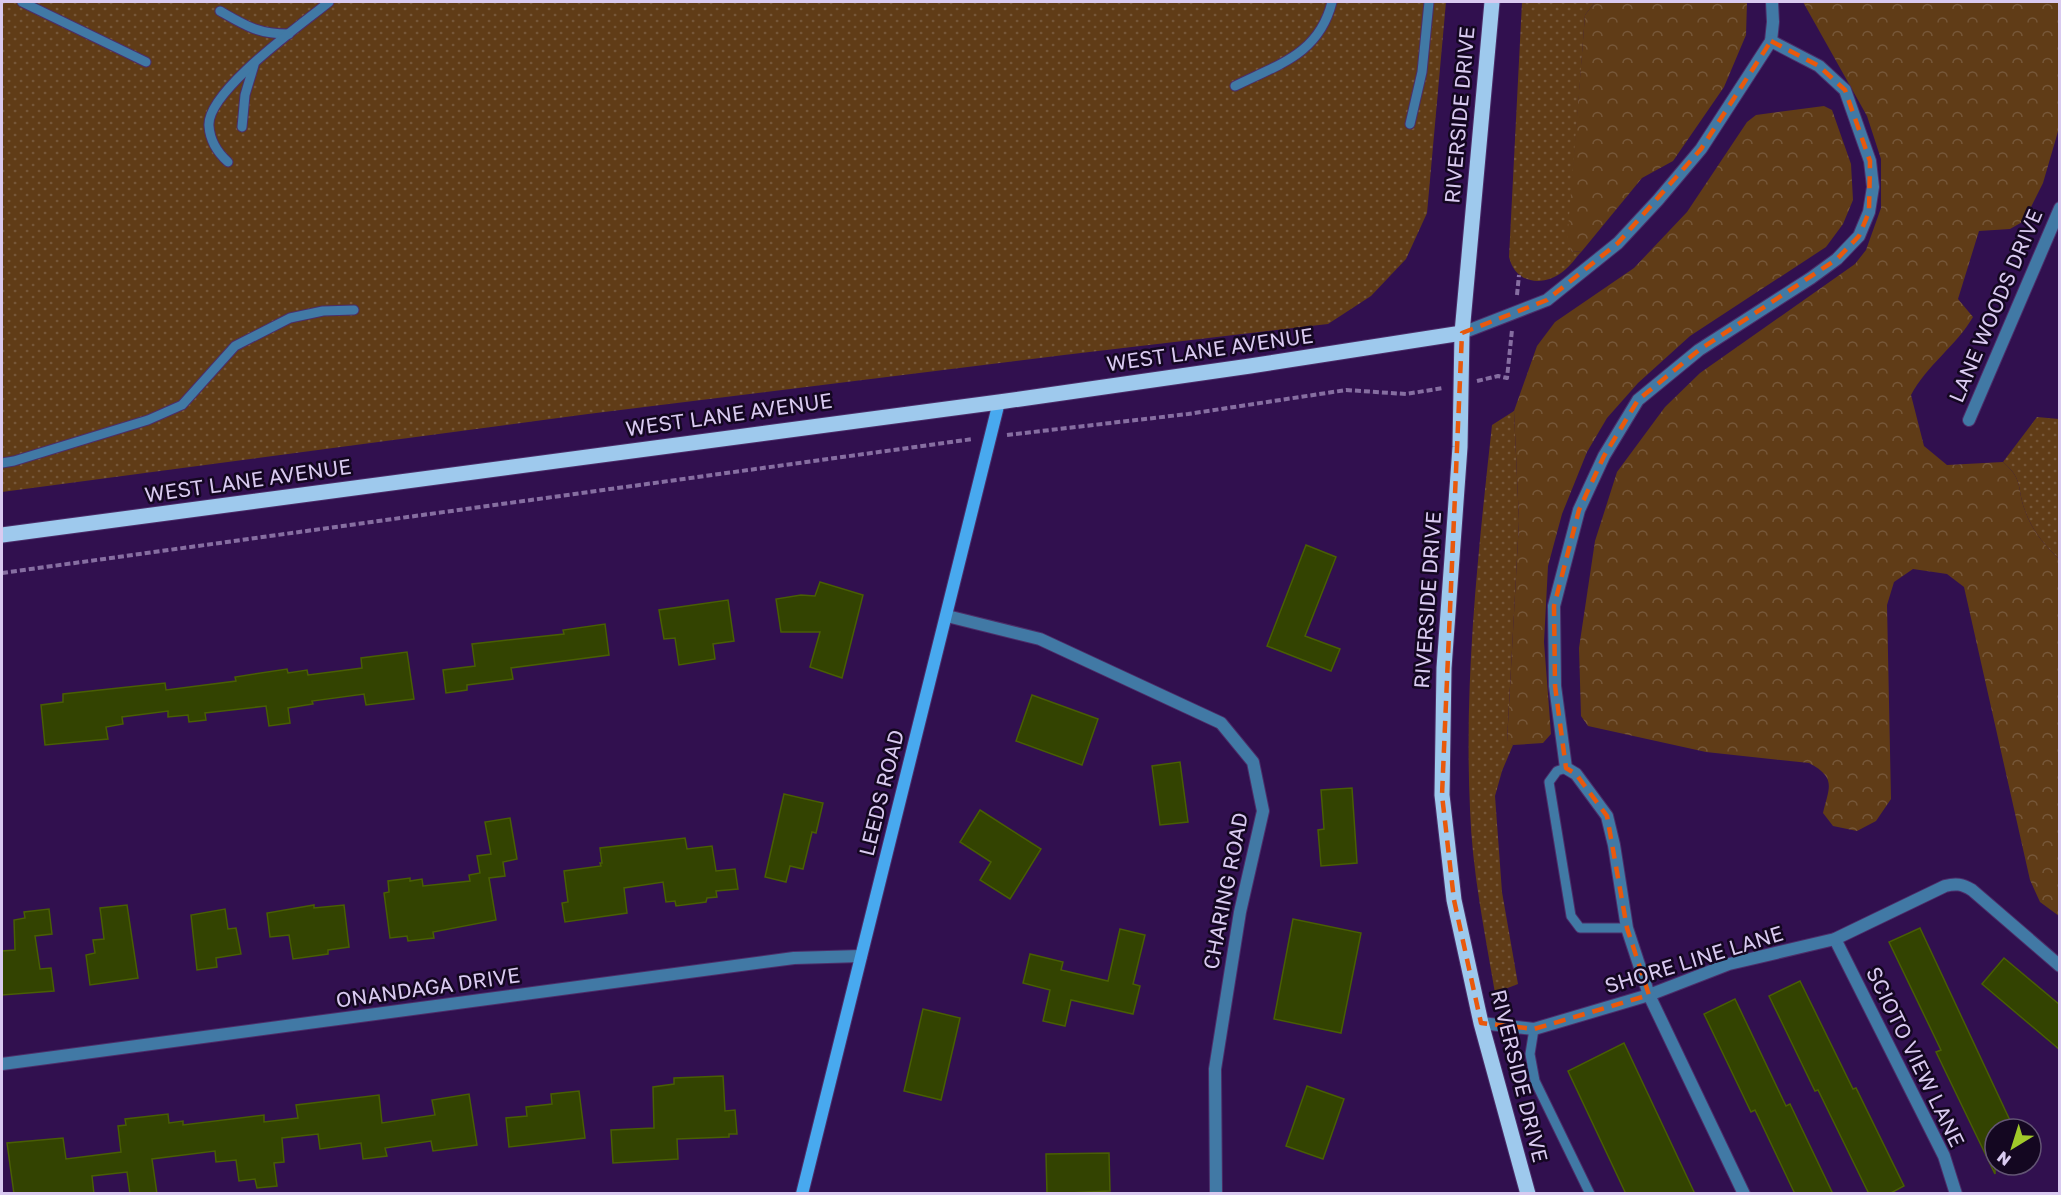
<svg xmlns="http://www.w3.org/2000/svg" width="2061" height="1195" viewBox="0 0 2061 1195" font-family="'Golos Text',sans-serif">
	<style>
		.grass { fill: url(#grass-dots) }
		.forest { fill: url(#forest-crowns) }
		.building { fill: #334301; stroke: #495e04; stroke-width: 1.5 }
		.lines { fill: none; stroke-linecap: round; stroke-linejoin: round }
		.lane-casing { stroke: #4c2e69; stroke-width: 11 }
		.street-casing { stroke: #4c2e69; stroke-width: 14 }
		.secondary-casing { stroke: #4c2e69; stroke-width: 14 }
		.primary-casing { stroke: #4c2e69; stroke-width: 17 }
		.path { stroke: #866ea1; stroke-width: 4; stroke-dasharray: 6 3; stroke-linecap: butt }
		.lane { stroke: #4179a5; stroke-width: 9 }
		.street { stroke: #4179a5; stroke-width: 12 }
		.secondary { stroke: #48a9ef; stroke-width: 12 }
		.primary { stroke: #9ec9ed; stroke-width: 15 }
		.marked { fill: none; stroke: #e8590c; stroke-width: 4.5; stroke-dasharray: 12 8; stroke-linejoin: round }
		.labels { text-anchor: middle; stroke-width: 5; stroke-linejoin: round; paint-order: stroke }
		.street-label { font-size: 21px; fill: #d9caf0; stroke: #140721 }
	</style>
	<defs>
		<pattern id="grass-dots" width="8" height="8" patternUnits="userSpaceOnUse" patternTransform="scale(1.5)"><rect width="8" height="8" fill="#603c17"/><path d="M2 2h.1M6 6h.1" fill="none" stroke="#765739" stroke-width="1.8" stroke-linecap="round"/></pattern>
		<pattern id="forest-crowns" width="20" height="18" patternUnits="userSpaceOnUse" patternTransform="scale(1.5)"><rect width="20" height="18" fill="#603c17"/><path d="M2 6a3 3 0 1 1 6 0M12 15a3 3 0 1 1 6 0" fill="none" stroke="#765739"/></pattern>
	</defs>
	<rect width="100%" height="100%" fill="#31104f"/>
	<g class="grass">
		<polygon points="2,2 1446,2 1427,213 1406,259 1371,296 1328,324 1064,355 588,414 2,492"/>
		<path d="M1522,2H1595L1585,15L1568,242L1572,252L1582,251C1576,257 1572,264 1566,269C1546,287 1516,286 1509,257Z"/>
		<path d="M1514,411L1519,521L1507,741L1513,745L1502,771L1495,796L1502,892L1518,984L1495,993C1485,933 1472,871 1470,809C1464,680 1478,553 1492,425Z"/>
		<path d="M2037,417L2059,419V559C2045,545 2033,532 2026,513C2016,489 2025,481 2003,462Z"/>
	</g>
	<g class="forest">
		<polygon points="1595,2 1747,2 1746,35 1724,87 1673,161 1642,178 1582,251 1572,252 1567,242 1585,15"/>
		<path d="M1803,2H2059V128L2043,183L2024,221L2010,229L1979,231L1958,299L1973,317C1956,346 1927,365 1911,395L1924,446L1947,465L2003,462C2025,481 2016,489 2026,513C2033,532 2045,545 2059,559V916L2040,902L2030,880L1964,587L1947,574L1913,569L1894,582L1887,605L1891,799L1876,821L1857,831L1833,826L1823,813C1829,787 1837,778 1809,763L1706,752L1588,726L1581,716L1579,648L1595,541L1617,472L1665,407L1700,373L1855,264L1866,250L1881,208V159L1867,116Z"/>
		<polygon points="1824,106 1832,110 1851,164 1853,200 1843,224 1826,247 1690,336 1638,383 1607,418 1587,452 1562,514 1548,566 1544,642 1551,734 1543,743 1513,745 1507,742 1519,521 1514,411 1537,346 1555,322 1634,268 1687,212 1747,122 1756,115"/>
	</g>
	<g class="building">
		<polygon points="1306,545 1336,557 1305,636 1340,649 1331,671 1267,646"/>
		<polygon points="820,582 863,595 842,678 810,667 820,632 781,632 776,599 801,595 815,596"/>
		<polygon points="728,600 734,641 713,644 715,659 679,665 675,638 664,639 659,610"/>
		<polygon points="605,624 609,655 511,668 513,679 467,685 467,690 446,693 443,670 475,666 472,644 564,634 563,630"/>
		<polygon points="407,652 414,699 366,705 364,694 312,701 313,704 288,708 290,723 269,726 266,706 205,713 206,720 189,722 188,715 168,717 168,711 122,717 123,724 106,727 108,739 45,745 41,705 63,702 63,694 165,683 166,690 236,681 235,677 287,669 288,673 307,670 308,675 362,668 361,658"/>
		<polygon points="1032,695 1098,719 1082,765 1016,741"/>
		<polygon points="1180,762 1188,822 1160,825 1152,766"/>
		<polygon points="1352,788 1357,863 1321,866 1318,830 1324,829 1321,790"/>
		<polygon points="784,794 823,803 816,833 812,832 803,869 790,866 786,882 765,877"/>
		<polygon points="980,810 1041,849 1010,899 980,880 991,862 960,842"/>
		<polygon points="510,818 517,859 503,862 505,876 489,878 496,920 433,932 434,938 408,941 407,936 390,938 384,893 389,892 388,881 410,878 410,881 422,879 423,886 470,881 469,875 480,873 477,856 491,854 485,822"/>
		<polygon points="685,838 687,849 712,846 716,871 735,869 738,889 716,891 717,897 707,898 706,902 676,906 675,901 666,902 663,882 624,888 627,913 565,922 562,903 568,902 564,871 601,866 600,863 602,863 600,848"/>
		<polygon points="127,905 138,978 90,985 86,955 95,953 93,940 104,939 100,908"/>
		<polygon points="314,905 314,908 344,905 349,947 328,950 328,954 293,959 289,935 270,937 267,913"/>
		<polygon points="49,909 52,934 35,936 40,969 51,968 54,991 2,995 2,951 15,950 14,920 25,918 24,912"/>
		<polygon points="225,909 228,929 236,928 241,954 216,958 217,967 197,970 191,915"/>
		<polygon points="1293,919 1361,933 1341,1033 1274,1019"/>
		<polygon points="1920,928 2014,1129 1995,1129 1995,1174 1936,1052 1941,1050 1889,942"/>
		<polygon points="1120,929 1145,935 1133,984 1140,986 1133,1014 1071,1000 1065,1026 1043,1021 1050,990 1023,983 1030,954 1063,962 1061,970 1108,981"/>
		<polygon points="2004,958 2060,1005 2060,1050 1982,984"/>
		<polygon points="1800,981 1853,1089 1856,1088 1904,1186 1889,1194 1869,1194 1818,1090 1815,1091 1769,996"/>
		<polygon points="1735,999 1786,1106 1790,1104 1833,1194 1795,1194 1755,1110 1751,1112 1704,1014"/>
		<polygon points="923,1009 960,1018 941,1100 904,1091"/>
		<polygon points="1624,1043 1695,1194 1626,1194 1568,1071"/>
		<polygon points="723,1076 725,1111 735,1110 737,1134 729,1134 729,1137 677,1139 678,1159 613,1163 611,1130 654,1128 653,1087 674,1084 674,1078"/>
		<polygon points="1307,1086 1344,1099 1323,1159 1286,1146"/>
		<polygon points="579,1091 585,1138 509,1147 506,1118 527,1116 526,1107 552,1104 551,1094"/>
		<polygon points="469,1094 477,1145 433,1151 431,1141 385,1148 387,1156 363,1159 361,1143 320,1149 318,1134 282,1138 284,1162 274,1163 277,1186 257,1188 255,1179 239,1181 236,1160 216,1162 215,1151 152,1159 157,1194 130,1194 127,1172 92,1176 94,1194 14,1194 7,1143 63,1138 66,1159 121,1152 118,1126 126,1125 125,1119 168,1114 169,1123 183,1121 183,1125 264,1115 264,1122 298,1118 296,1105 379,1095 382,1123 435,1115 432,1100"/>
		<polygon points="1109,1153 1110,1191 1047,1194 1046,1154"/>
	</g>
	<g class="lines">
		<g class="lane-casing">
			<g id="lane">
				<polyline points="22,2 146,62"/>
				<path d="M220,11C246,26 258,34 289,34"/>
				<path d="M1235,86C1279,64 1319,54 1332,2"/>
				<polyline points="1410,124 1422,72 1429,2"/>
				<polyline points="242,127 245,95 254,65"/>
				<path d="M228,162C218,153 210,141 209,126C206,92 302,24 329,2"/>
				<polyline points="2,463 14,461 148,420 182,405 235,346 290,318 323,311 354,310"/>
				<polyline points="1566,768 1557,771 1549,782 1571,916 1580,928 1627,928"/>
				<polyline points="1534,1029 1530,1054 1535,1081 1590,1194"/>
			</g>
		</g>
		<g class="street-casing">
			<g id="street">
				<polyline points="1462,333 1547,300 1618,243 1658,200 1701,149 1771,41 1773,22 1772,2"/>
				<polyline points="1969,420 2060,208"/>
				<polyline points="947,616 1040,639 1221,723 1253,762 1263,811 1240,912 1215,1069 1216,1194"/>
				<polyline points="1835,939 1944,1156 1956,1194"/>
				<path d="M1481,1023L1534,1029L1649,995L1729,964L1835,939L1945,886C1956,883 1962,884 1972,890L2060,966"/>
				<polyline points="2,1064 794,958 861,956"/>
				<polyline points="1744,1194 1649,995 1627,928 1614,845 1607,816 1576,774 1566,768 1555,686 1554,606 1579,510 1604,456 1638,400 1699,350 1811,278 1837,259 1859,236 1869,212 1873,187 1870,161 1845,90 1819,66 1771,41"/>
			</g>
		</g>
		<g class="secondary-casing">
			<polyline id="secondary" points="802,1194 999,402"/>
		</g>
		<g class="primary-casing">
			<g id="primary">
				<polyline points="1492,2 1462,333 1460,447 1444,668 1442,795 1454,900 1481,1023 1528,1194"/>
				<polyline points="2,535 999,402 1250,366 1462,333"/>
			</g>
		</g>
		<g class="path">
			<polyline points="1517,295 1519,275"/>
			<polyline points="1477,381 1498,376 1507,378 1512,330"/>
			<polyline points="1007,435 1188,414 1346,390 1406,394 1443,388"/>
			<polyline points="2,573 973,439"/>
		</g>
		<use href="#lane" class="lane"/>
		<use href="#street" class="street"/>
		<use href="#secondary" class="secondary"/>
		<use href="#primary" class="primary"/>
	</g>
	<path class="marked" d="M1771,41L1819,66L1845,90L1870,161L1869,212L1859,236L1837,259L1699,350L1638,400L1604,456L1579,510L1554,606L1555,686L1566,768L1576,774L1607,816L1627,928L1649,995L1534,1029L1481,1023L1454,900L1442,795L1462,333L1547,300L1618,243L1701,149Z"/>
	<g class="labels">
		<g class="street-label">
			<text transform="translate(1460 115) rotate(-85)" y="7">RIVERSIDE DRIVE</text>
			<text transform="translate(1996 306) rotate(-67)" y="7">LANE WOODS DRIVE</text>
			<text transform="translate(1210 350) rotate(-8)" y="7">WEST LANE AVENUE</text>
			<text transform="translate(729 415) rotate(-8)" y="7">WEST LANE AVENUE</text>
			<text transform="translate(248 481) rotate(-8)" y="7">WEST LANE AVENUE</text>
			<text transform="translate(1428 600) rotate(-86)" y="7">RIVERSIDE DRIVE</text>
			<text transform="translate(882 793) rotate(-76)" y="7">LEEDS ROAD</text>
			<text transform="translate(1226 891) rotate(-79)" y="7">CHARING ROAD</text>
			<text transform="translate(1694 960) rotate(-17)" y="7">SHORE LINE LANE</text>
			<text transform="translate(428 988) rotate(-8)" y="7">ONANDAGA DRIVE</text>
			<text transform="translate(1915 1057) rotate(64)" y="7">SCIOTO VIEW LANE</text>
			<text transform="translate(1519 1076) rotate(76)" y="7">RIVERSIDE DRIVE</text>
		</g>
	</g>
	<rect width="2061" height="1195" fill="none" stroke="#d9caf0" stroke-width="6"/>
	<g transform="translate(2013 1147) rotate(218)"><circle r="28" fill="#140721" stroke="#635574" stroke-width="1.5"/>
	<path d="M0-4.5L10 22L0 15L-10 22Z" fill="#a1c92a"/>
	<text y="-9" font-size="16" font-weight="bold" text-anchor="middle" fill="#d9caf0">N</text>
	</g>
</svg>
